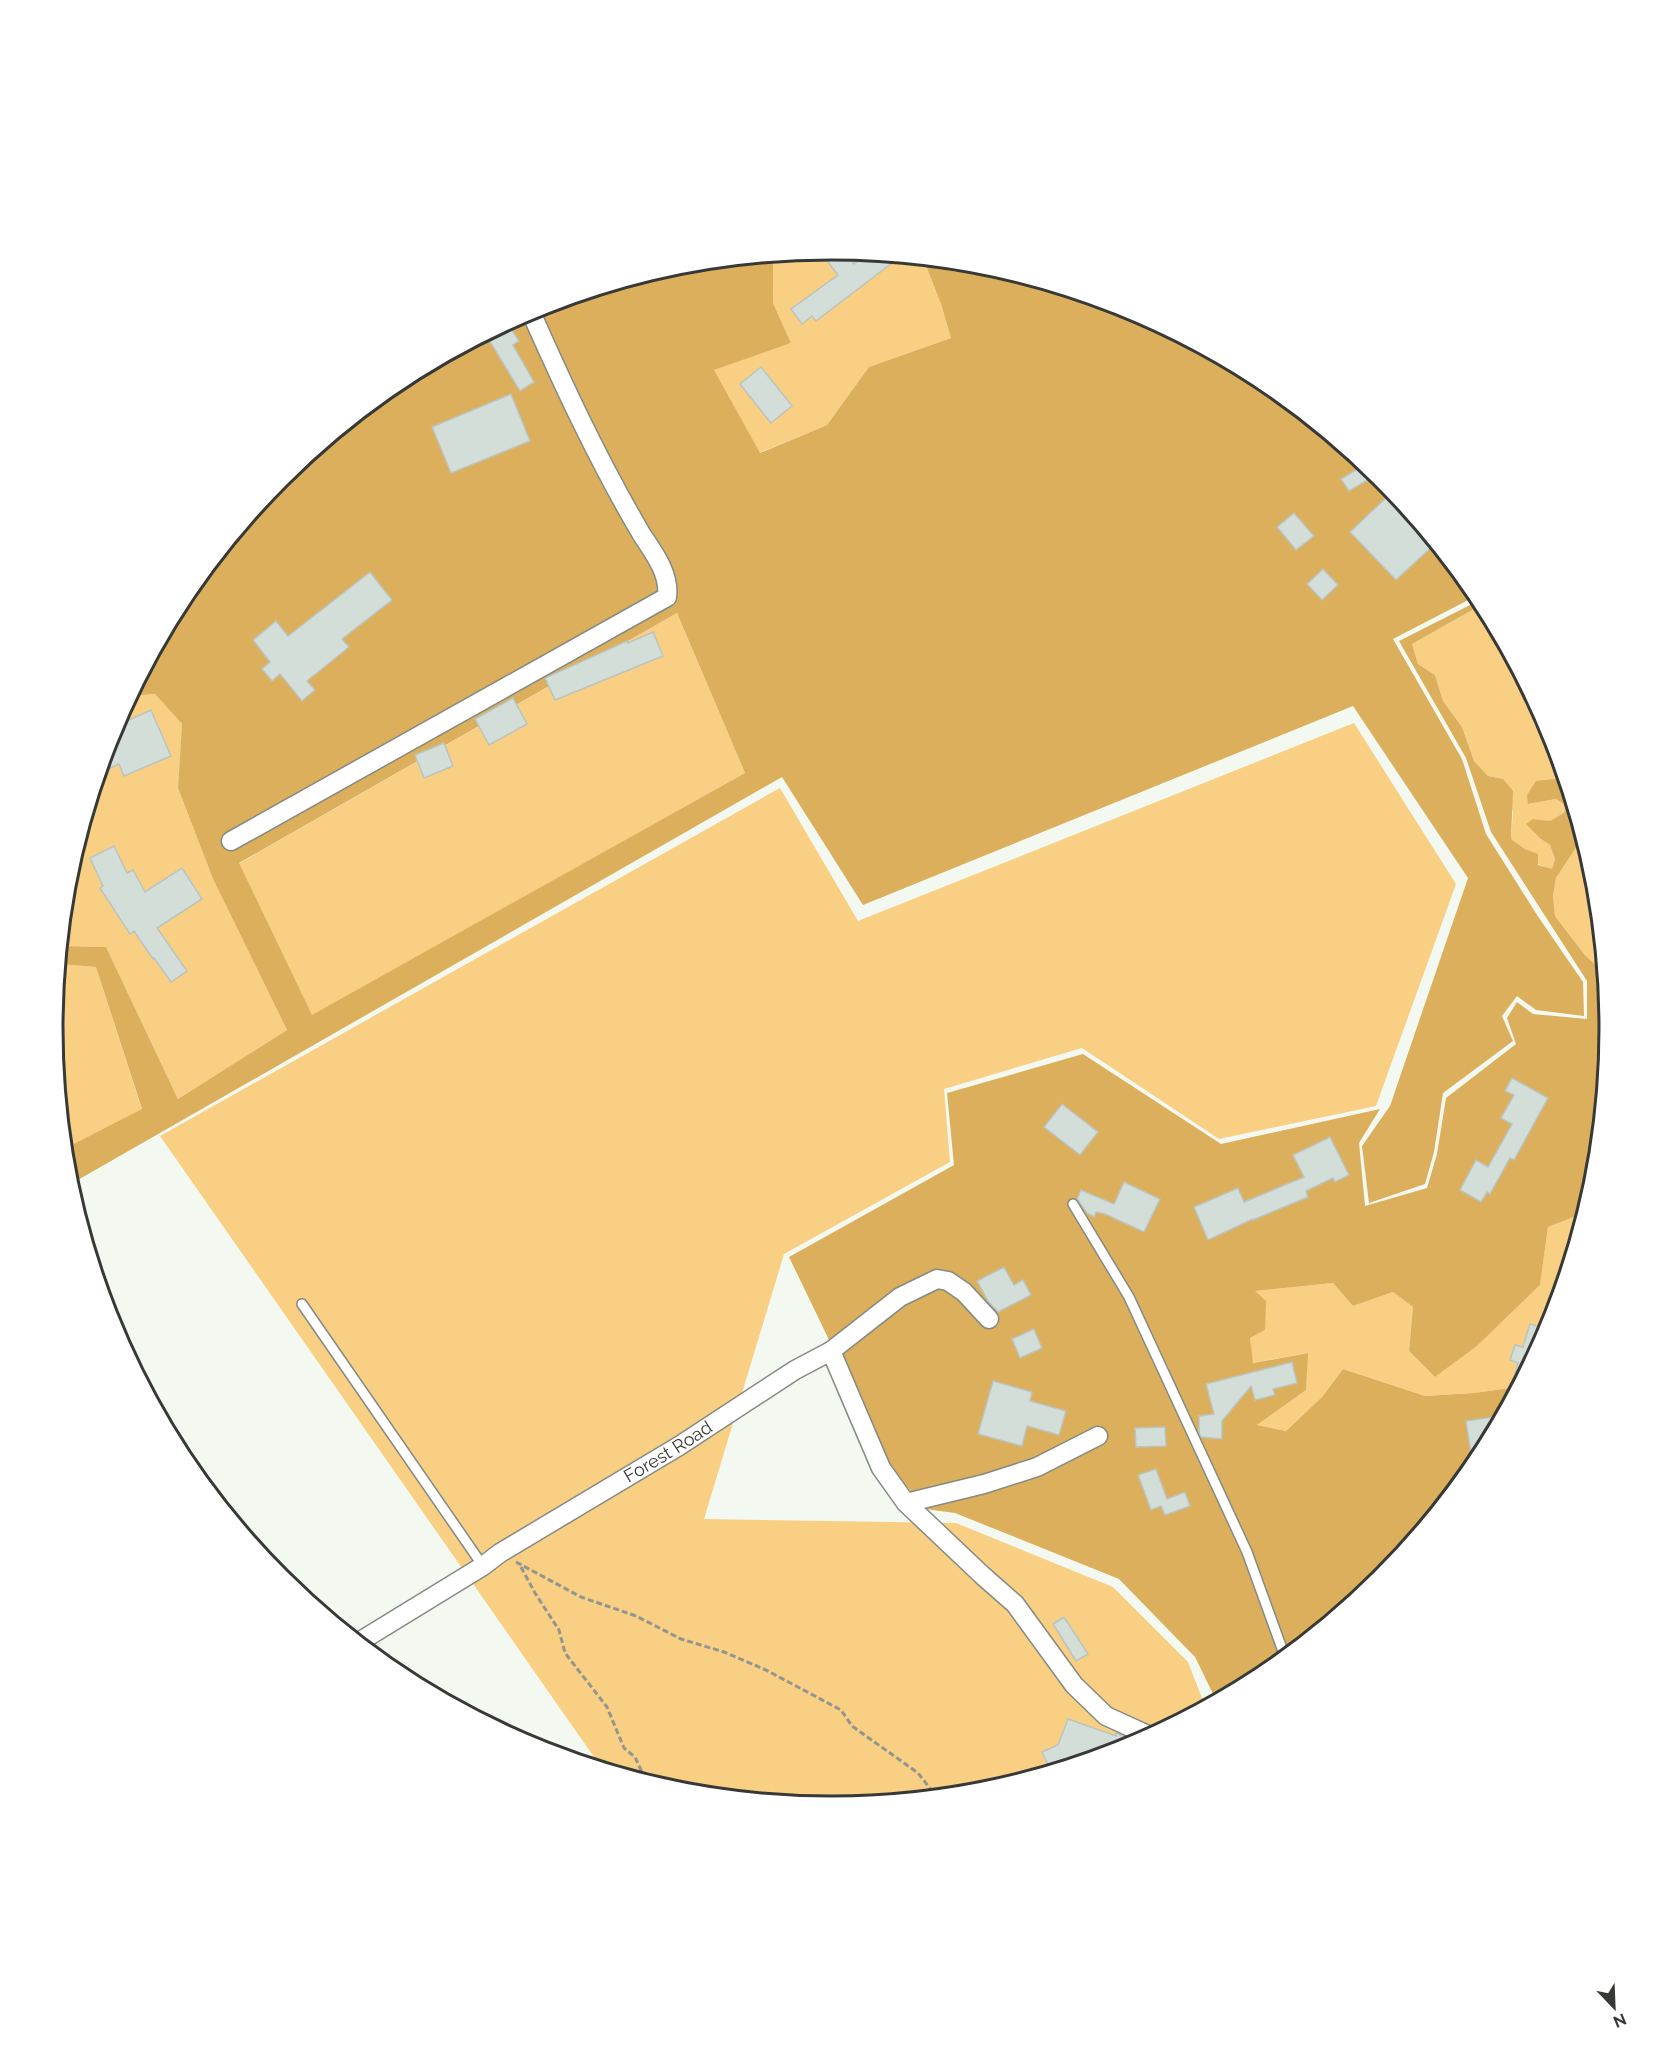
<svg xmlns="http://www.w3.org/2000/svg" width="1662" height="2055" viewBox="0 0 1662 2055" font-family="Raleway,sans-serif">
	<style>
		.green { fill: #f8cf83 }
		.forest { fill: #dbaf5b; fill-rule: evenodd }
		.building { fill: #d4ded9; stroke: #bbc4bf; stroke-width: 1.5 }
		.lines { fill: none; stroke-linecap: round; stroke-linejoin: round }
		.service-casing { stroke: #858a83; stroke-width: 12 }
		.minor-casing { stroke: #858a83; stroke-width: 21 }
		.path { stroke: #929690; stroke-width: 3; stroke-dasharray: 6 3; stroke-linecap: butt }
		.service { stroke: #fff; stroke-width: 9 }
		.minor { stroke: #fff; stroke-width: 18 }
		.labels { text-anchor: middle; stroke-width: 4.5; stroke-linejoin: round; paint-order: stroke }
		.street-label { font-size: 18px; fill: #373936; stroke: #fff }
		.rim { fill: none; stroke: #373936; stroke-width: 3 }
	</style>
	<rect width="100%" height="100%" fill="#f3f9f1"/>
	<g class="green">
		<polygon points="831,249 923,258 941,304 951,338 869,367 827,425 759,453 713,370 791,343 773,303 773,259 778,254"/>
		<polygon points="1482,602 1550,730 1562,768 1555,779 1528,804 1556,799 1564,804 1565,812 1550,821 1533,819 1541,839 1550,845 1555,859 1552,870 1538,864 1537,854 1525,849 1511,839 1513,812 1503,779 1488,776 1474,761 1462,727 1443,701 1435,675 1418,664 1412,644 1474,609"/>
		<polygon points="677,613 745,773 312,1016 238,864"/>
		<polygon points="155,694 182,724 178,788 213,879 287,1030 178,1099 106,947 61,946 68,875 112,729 130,696"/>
		<polygon points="1354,723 1456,884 1376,1106 1219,1139 1082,1048 944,1089 950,1162 784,1254 704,1519 956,1523 1113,1587 1188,1662 1205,1706 1129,1747 983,1791 831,1806 679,1791 601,1767 160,1136 780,788 858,921"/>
		<polygon points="1583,837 1595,876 1604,973 1584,954 1555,916 1553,896 1556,878"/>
		<polygon points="59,964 96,967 142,1110 64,1149 53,1027"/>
		<polygon points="1584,1213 1550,1326 1517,1387 1474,1393 1425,1396 1343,1369 1322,1397 1286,1431 1257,1425 1306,1390 1307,1353 1252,1363 1250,1338 1265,1330 1255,1291 1333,1283 1353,1306 1393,1292 1413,1307 1409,1351 1435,1377 1477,1346 1540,1285 1548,1227"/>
	</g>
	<g class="forest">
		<path d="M778,254L773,259V303L791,343L714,370L760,453L827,425L869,367L951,338L941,304L923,258L983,264L1129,308L1264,380L1382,477L1473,589L1474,597L1393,639L1462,759L1486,834L1537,915L1583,982L1584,1016L1536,1010L1517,996L1502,1016L1513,1041L1443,1093L1434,1152L1425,1184L1369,1203L1362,1146L1390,1106L1468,878L1353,706L863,905L782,777L69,1185L64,1149L142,1109L96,967L59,964L61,946L106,947L178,1099L287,1030L213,879L178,788L182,724L155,694L130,696L184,595L281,477L399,380L533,308L679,264ZM677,613L745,773L312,1015L239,863Z"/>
		<polygon points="1477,594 1482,602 1474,609 1412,644 1418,664 1435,675 1443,701 1462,727 1474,761 1488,776 1503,779 1513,791 1511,839 1525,849 1538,854 1538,865 1552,869 1555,859 1550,845 1541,839 1526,824 1533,819 1550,821 1565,812 1564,804 1556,799 1528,804 1527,795 1536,781 1555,779 1562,768 1583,837 1556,878 1553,896 1555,916 1584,954 1604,973 1609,1028 1594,1180 1584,1213 1548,1227 1540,1285 1477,1346 1435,1377 1409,1351 1413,1307 1393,1292 1353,1306 1333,1283 1255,1291 1266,1301 1265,1330 1250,1338 1253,1363 1308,1353 1306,1390 1257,1425 1286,1431 1322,1397 1343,1369 1425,1396 1474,1393 1517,1387 1478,1460 1381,1578 1263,1675 1216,1700 1195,1657 1119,1579 955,1513 925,1509 889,1464 789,1257 954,1165 947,1093 1083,1054 1221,1144 1380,1109 1359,1143 1365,1206 1427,1188 1437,1154 1446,1098 1516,1044 1507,1018 1517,1002 1533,1014 1587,1019 1587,981 1491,832 1466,758 1399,641 1478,601"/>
	</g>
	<g class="building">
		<polygon points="831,249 843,250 854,264 868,253 901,256 816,321 812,316 802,324 791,309 838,275 819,250"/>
		<polygon points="507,322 519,341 513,345 534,382 520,391 486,335"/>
		<polygon points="761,367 792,406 771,423 740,384"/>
		<polygon points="511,394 530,441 451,473 432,427"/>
		<polygon points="1366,464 1378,474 1349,491 1341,479"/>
		<polygon points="1393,491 1436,543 1396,580 1350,532"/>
		<polygon points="1294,513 1314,536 1296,550 1277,527"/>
		<polygon points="1323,569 1338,585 1322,600 1307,584"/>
		<polygon points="370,572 392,600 342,639 349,647 307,681 315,690 302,701 280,674 272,681 262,669 270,662 253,640 276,621 288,636"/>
		<polygon points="653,632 663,656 555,700 545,678 627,641 628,643"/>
		<polygon points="513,698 527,724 489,745 475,719"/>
		<polygon points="151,710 171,756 124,776 119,764 99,773 113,727"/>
		<polygon points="444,743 453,766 424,778 415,755"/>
		<polygon points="114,846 127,873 133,870 145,892 182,868 202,899 157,928 187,971 171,982 154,958 153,959 134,931 130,934 100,888 103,886 90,858"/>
		<polygon points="1512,1078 1548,1098 1514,1160 1510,1158 1490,1194 1487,1192 1481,1202 1460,1190 1476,1160 1488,1167 1512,1124 1501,1118 1514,1095 1505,1091"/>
		<polygon points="1062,1104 1098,1132 1080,1155 1044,1127"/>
		<polygon points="1330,1137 1349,1175 1335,1182 1333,1178 1306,1191 1308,1197 1253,1220 1253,1219 1208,1240 1194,1207 1238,1188 1244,1202 1304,1177 1293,1155"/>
		<polygon points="1124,1182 1160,1199 1144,1232 1105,1214 1096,1212 1094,1217 1087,1213 1077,1199 1081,1190 1114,1204"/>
		<polygon points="1004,1267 1014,1285 1023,1280 1031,1295 998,1312 988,1301 977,1281"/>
		<polygon points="1530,1324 1548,1329 1519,1383 1513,1381 1518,1363 1510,1360 1515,1345 1523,1347"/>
		<polygon points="1034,1329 1042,1348 1020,1358 1012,1339"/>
		<polygon points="1292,1362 1297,1383 1273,1389 1275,1395 1255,1400 1251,1386 1222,1421 1222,1439 1201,1437 1199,1432 1199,1416 1214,1414 1206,1384"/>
		<polygon points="993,1381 1032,1392 1030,1401 1066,1411 1059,1435 1027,1426 1022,1446 978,1434"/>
		<polygon points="1493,1417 1495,1429 1473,1466 1466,1421"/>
		<polygon points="1165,1427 1166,1446 1136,1447 1135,1428"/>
		<polygon points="1156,1469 1167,1499 1185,1492 1190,1506 1165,1515 1161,1506 1151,1510 1138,1475"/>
		<polygon points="1064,1617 1088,1654 1076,1661 1053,1624"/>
		<polygon points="1068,1719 1116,1736 1116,1733 1137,1742 1129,1747 1051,1771 1042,1752 1058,1745"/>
	</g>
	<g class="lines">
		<g class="service-casing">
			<g id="service">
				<polyline points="1073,1204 1129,1297 1247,1552 1285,1657"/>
				<polyline points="302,1304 483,1566"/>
			</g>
		</g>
		<g class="minor-casing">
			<g id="minor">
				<path d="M231,841L667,597C670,574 654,553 642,535C599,462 564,387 530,310"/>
				<polyline points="831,1351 900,1297 937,1279 948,1281 964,1292 989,1319"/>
				<polyline points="906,1503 984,1484 1037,1467 1098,1436"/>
				<path id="s1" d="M359,1642L483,1566L500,1553L679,1446L795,1370L831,1351L881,1468L906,1503L982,1575L1015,1604L1074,1685L1106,1716L1150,1736"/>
			</g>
		</g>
		<g class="path">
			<polyline points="516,1562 581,1597 636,1616 681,1639 724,1652 766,1670 841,1710 852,1726 918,1773 936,1796"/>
			<polyline points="521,1567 535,1593 559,1630 565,1653 607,1707 624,1748 635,1757 646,1781"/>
		</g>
		<use href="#service" class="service"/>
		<use href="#minor" class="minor"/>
	</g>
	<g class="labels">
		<g class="street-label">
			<text dy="6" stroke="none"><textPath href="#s1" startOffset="363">Forest Road</textPath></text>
		</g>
	</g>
	<path d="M0 0H1662V2055H0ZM63 1028a768 768 0 1 1 1536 0a768 768 0 1 1-1536 0Z" fill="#fff" fill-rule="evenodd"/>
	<path class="rim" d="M63 1028a768 768 0 1 1 1536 0a768 768 0 1 1-1536 0Z"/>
	<g transform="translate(1614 2007) rotate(157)" stroke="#ffffff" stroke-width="4.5" paint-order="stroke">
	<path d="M0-4.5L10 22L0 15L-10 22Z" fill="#373936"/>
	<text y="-9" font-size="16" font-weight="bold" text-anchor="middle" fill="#373936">N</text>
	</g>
</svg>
